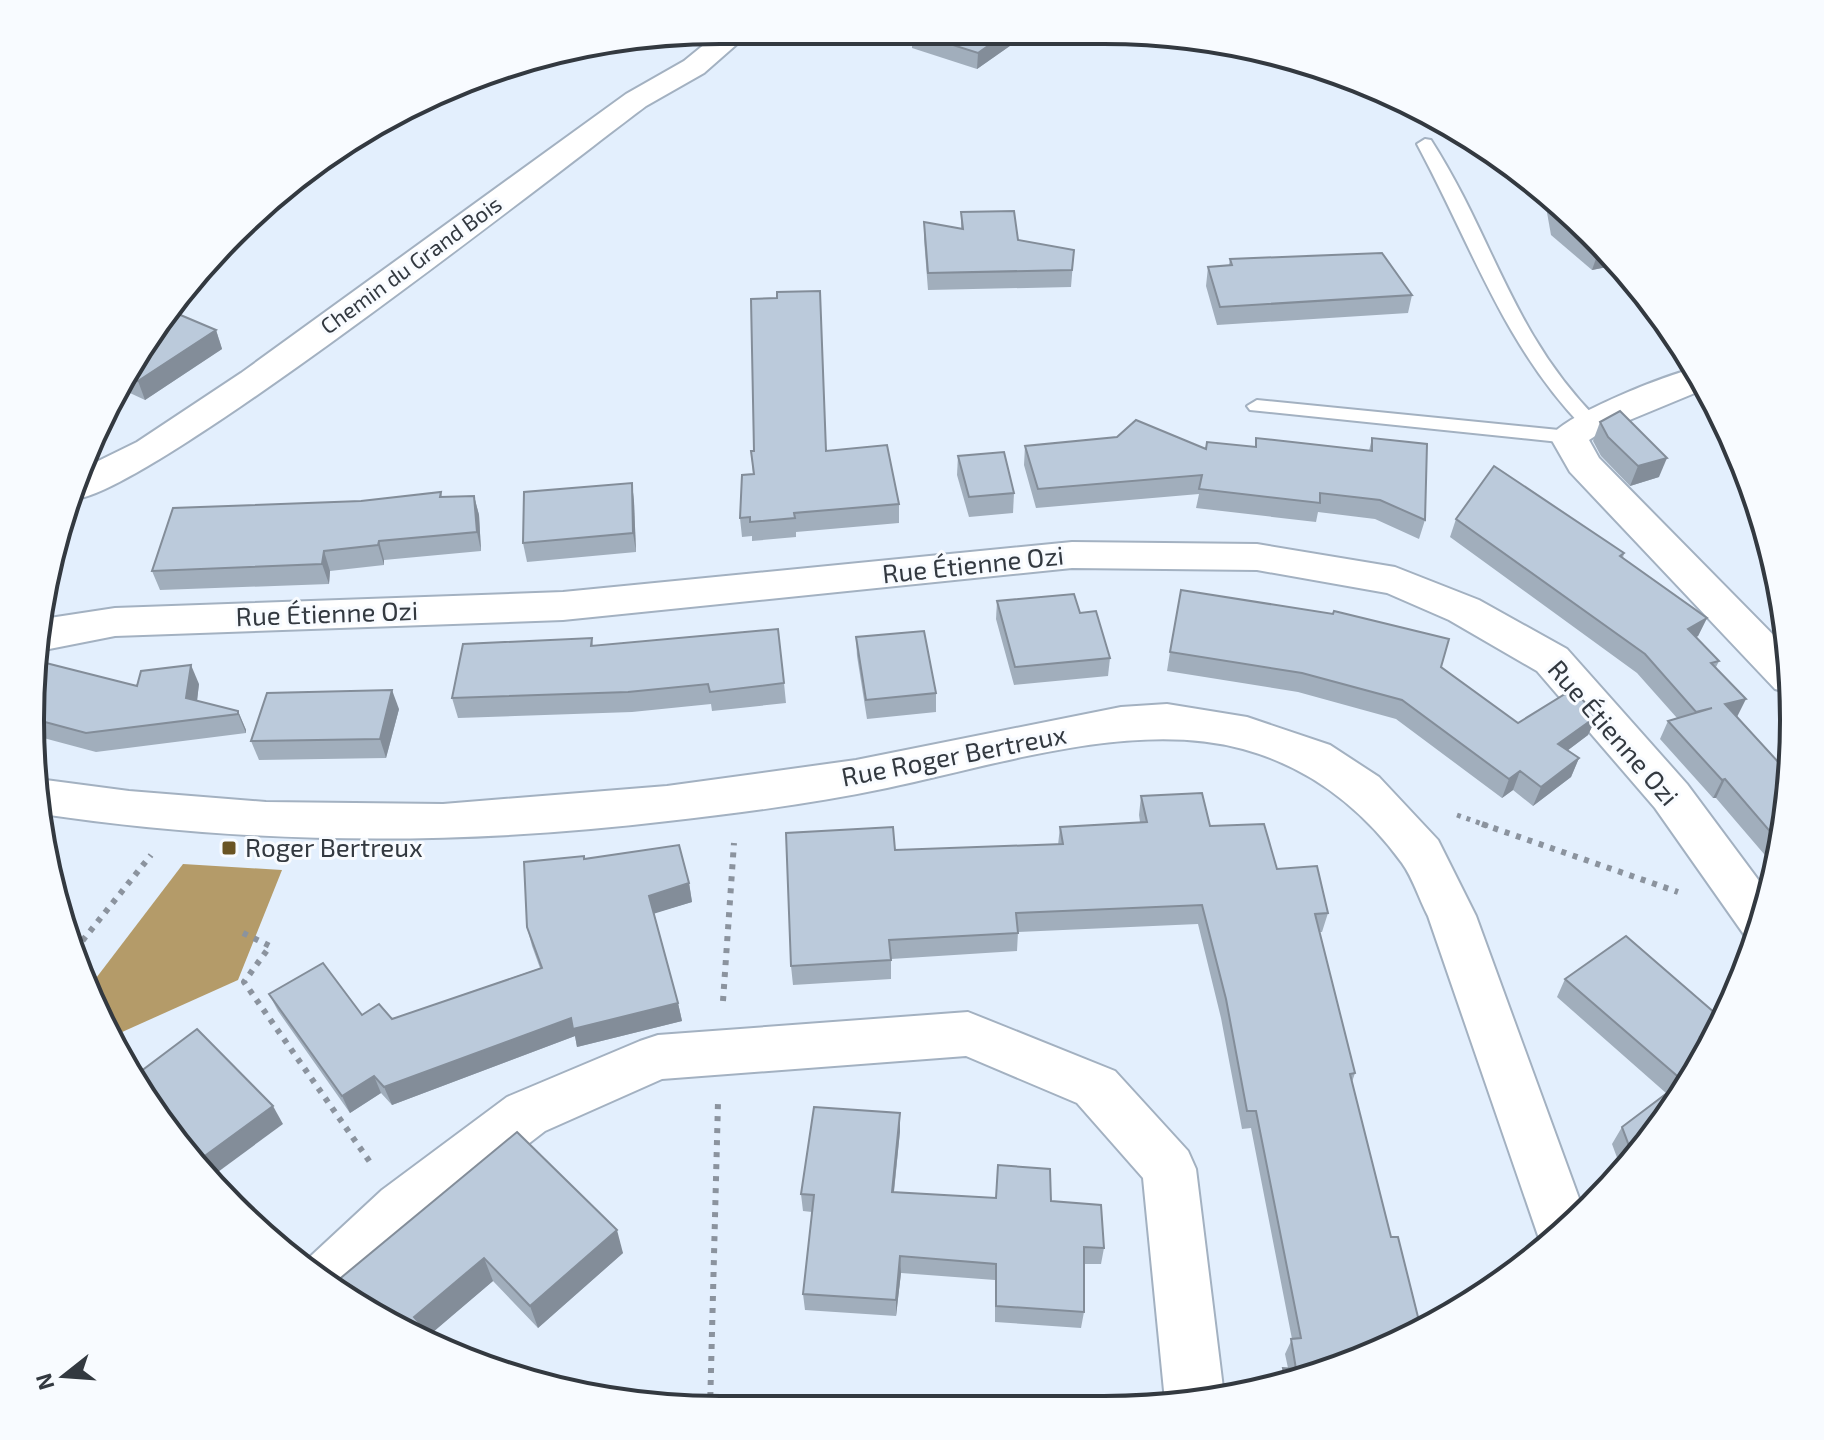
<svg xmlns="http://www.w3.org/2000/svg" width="1824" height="1440" viewBox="0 0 1824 1440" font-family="'Exo 2',sans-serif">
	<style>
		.water { fill: #b49b69 }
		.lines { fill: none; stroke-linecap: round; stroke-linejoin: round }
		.service-casing { stroke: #a3b1c1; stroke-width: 4 }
		.minor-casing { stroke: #a3b1c1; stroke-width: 4 }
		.tertiary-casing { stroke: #a3b1c1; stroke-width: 4 }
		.path-far1 { stroke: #8b939e; stroke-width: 5; stroke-dasharray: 4 6; stroke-linecap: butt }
		.path { stroke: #8b939e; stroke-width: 6; stroke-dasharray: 5 7; stroke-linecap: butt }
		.service { fill: #fff; fill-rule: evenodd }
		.minor { fill: #fff; fill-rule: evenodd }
		.tertiary { fill: #fff; fill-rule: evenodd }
		.wall { fill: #a1aebc }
		.shaded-wall { fill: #838d99 }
		.building { fill: #bbcadb; stroke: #838d99; stroke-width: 2 }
		.poi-dot { fill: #6a5423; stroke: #f8fbff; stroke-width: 3 }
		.labels { text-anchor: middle; stroke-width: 6; stroke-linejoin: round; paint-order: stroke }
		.far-street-label { font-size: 22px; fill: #333940; stroke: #f8fbff }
		.street-label { font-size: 26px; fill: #333940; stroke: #f8fbff }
		.poi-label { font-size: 26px; fill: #333940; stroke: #f8fbff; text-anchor: start }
		.rim { fill: none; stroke: #333940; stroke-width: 4 }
	</style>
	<rect width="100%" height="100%" fill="#e3effd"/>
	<polygon class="water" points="183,864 282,870 238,980 111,1037 90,986"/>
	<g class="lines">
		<g class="service-casing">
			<g id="service">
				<path d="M1425,139L1431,140C1494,238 1511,332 1597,419L1600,423L1597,427H1583C1504,346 1470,242 1417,144Z"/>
				<polygon points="1257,400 1569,431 1579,437 1569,443 1250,410 1247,406"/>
			</g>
		</g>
		<g class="minor-casing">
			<g id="minor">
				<path d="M722,30H753L704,73L646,106C568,164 134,506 71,499L84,468L137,442L241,373L626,94L684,61Z"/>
				<path d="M1696,368L1707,388L1603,431L1589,440L1599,458L1789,651L1790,693L1775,689L1570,472L1550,437C1566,414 1666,375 1696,368Z"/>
				<polygon points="1072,542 1257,544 1395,567 1479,600 1567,649 1687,784 1771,897 1755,939 1745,936 1655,808 1537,671 1449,620 1387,593 1257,570 1072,568 563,620 115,636 39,651 43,619 115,608 563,592"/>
				<polygon points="968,1012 1115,1071 1188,1151 1196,1169 1224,1396 1167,1406 1165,1401 1143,1178 1077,1103 966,1056 662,1079 545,1131 422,1226 347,1295 299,1267 382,1190 507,1097 640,1041 658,1035"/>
			</g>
		</g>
		<g class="tertiary-casing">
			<path id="tertiary" d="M1167,704L1247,717L1330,745L1379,777L1438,840L1476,916L1584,1212L1543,1250L1428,916C1419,899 1413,878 1402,863C1362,808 1309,767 1243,749C1134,719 997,765 887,788C815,803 741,813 668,821C459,846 250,845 42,814L38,779L129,791L266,802L443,804L667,786L856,760L1121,707Z"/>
		</g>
		<polyline class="path-far1" points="1457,815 1488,826"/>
		<g class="path">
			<polyline points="1482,824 1678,892"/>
			<polyline points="243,933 270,946 244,982 372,1165"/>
			<polyline points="75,950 151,855"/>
			<polyline points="723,1001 734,843"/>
			<polyline points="710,1409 718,1102"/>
		</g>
		<use href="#service" class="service"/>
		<use href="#minor" class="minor"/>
		<use href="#tertiary" class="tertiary"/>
	</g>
	<g class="wall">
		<polygon points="1031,31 977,69 912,48 912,32"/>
		<polygon points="1543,190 1559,201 1612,266 1592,270 1551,235"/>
		<polygon points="961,212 1018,240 1074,250 1071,287 928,290 924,239 924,222 961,229"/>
		<polygon points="1230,259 1412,295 1408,313 1217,325 1206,286 1208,267 1229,265"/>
		<polygon points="216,330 222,349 145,400 117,387 123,375"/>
		<polygon points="1600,422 1659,477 1630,486 1601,456 1593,441"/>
		<polygon points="1256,438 1369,451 1372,438 1425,520 1419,539 1375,519 1318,512 1316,522 1196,508 1199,494 1036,508 1024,465 1025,446 1206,449 1255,447"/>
		<polygon points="751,451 826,451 899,504 899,523 796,532 796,537 752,541 752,536 742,537 740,518 753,474"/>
		<polygon points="958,456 1014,493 1013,513 969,517 957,475"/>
		<polygon points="632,483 634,502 636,552 527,562 523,543"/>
		<polygon points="441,492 442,497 474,496 479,515 481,551 384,560 384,565 330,571 329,584 160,590 152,571 361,501"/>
		<polygon points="1456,519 1624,553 1623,558 1707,618 1698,636 1696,637 1719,661 1716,667 1737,717 1791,776 1776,868 1716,798 1713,798 1660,739 1668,721 1677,718 1637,673 1450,537"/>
		<polygon points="997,601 1080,613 1110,658 1108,676 1014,685 996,619"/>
		<polygon points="856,637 936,693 936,712 867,719 857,656"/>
		<polygon points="592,638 593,646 784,683 786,703 712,711 711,704 632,712 458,718 452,698"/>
		<polygon points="1170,652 1441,667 1518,723 1597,716 1588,735 1568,750 1579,758 1571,777 1533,806 1513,790 1502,798 1396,719 1298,692 1167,671"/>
		<polygon points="38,661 137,686 199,684 197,701 238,711 246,730 246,733 96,752 36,736 31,728 30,720"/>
		<polygon points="399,709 386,758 259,760 251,741"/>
		<polygon points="1141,796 1210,826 1277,869 1328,913 1322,932 1319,932 1355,1073 1352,1082 1391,1237 1421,1329 1283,1386 1278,1387 1277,1383 1283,1368 1288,1368 1285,1354 1292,1339 1251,1128 1242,1129 1221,1018 1198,924 1018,932 1017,951 891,959 891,979 793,985 791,966 895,850 1058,845 1060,827 1140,822 1139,815"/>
		<polygon points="584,859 689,883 692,902 654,913 678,1003 682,1021 577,1047 575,1036 392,1105 381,1093 350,1113 278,1011 269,994 362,1015 392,1019 540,968 532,946 527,927"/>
		<polygon points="1565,979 1723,1020 1712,1037 1706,1042 1651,1140 1622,1171 1612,1144 1622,1127 1666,1093 1557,997"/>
		<polygon points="900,1113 900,1131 894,1192 1051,1201 1104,1248 1101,1264 1084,1264 1084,1312 1081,1328 995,1322 995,1280 901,1273 896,1316 805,1310 803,1294 812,1212 803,1211 801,1194"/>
		<polygon points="517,1132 623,1253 538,1328 493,1281 430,1334 331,1286"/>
	</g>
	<g class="shaded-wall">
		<polygon points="1009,31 1031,31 977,69 978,53"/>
		<polygon points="1601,252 1612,266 1592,270 1598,253"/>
		<polygon points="216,330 222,349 145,400 138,381"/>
		<polygon points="1667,458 1659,477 1630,486 1638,466"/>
		<polygon points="632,483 634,502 636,552 633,533"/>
		<polygon points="474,496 479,515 481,551 477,532"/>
		<polygon points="379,541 384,560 384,565 378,545"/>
		<polygon points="324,551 330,571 329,584 322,564"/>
		<polygon points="1707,618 1698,636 1680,647 1688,629"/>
		<polygon points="191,665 199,684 195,717 186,698"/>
		<polygon points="392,690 399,709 386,758 380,739"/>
		<polygon points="1746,699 1737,717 1725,704"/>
		<polygon points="238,711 246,730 246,733 238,714"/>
		<polygon points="1597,716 1588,735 1551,763 1558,744"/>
		<polygon points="1579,758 1571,777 1533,806 1541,787"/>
		<polygon points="1520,771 1513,790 1502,798 1509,779"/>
		<polygon points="1725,779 1716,798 1713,798 1722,780"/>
		<polygon points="689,883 692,902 653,914 649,896"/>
		<polygon points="678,1003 682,1021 577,1047 575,1036 392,1105 384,1087 571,1018"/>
		<polygon points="1723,1020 1712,1037 1689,1054 1700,1037"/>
		<polygon points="374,1076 381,1093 350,1113 342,1096"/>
		<polygon points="273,1106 283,1124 207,1180 195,1163"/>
		<polygon points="900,1113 900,1131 892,1209 892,1192"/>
		<polygon points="617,1230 623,1253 538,1328 530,1306"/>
		<polygon points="900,1256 901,1273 896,1316 896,1300"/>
		<polygon points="484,1258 493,1281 425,1339 414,1317"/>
	</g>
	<g class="building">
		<polygon points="913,31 1009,31 978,53 912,32"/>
		<polygon points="1553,197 1559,201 1601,252 1598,253 1556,218"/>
		<polygon points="1014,211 1018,240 1074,250 1072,270 928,273 924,222 963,229 961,212"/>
		<polygon points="1382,253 1412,295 1220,307 1208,267 1232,265 1230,259"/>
		<polygon points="820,291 826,451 887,445 899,504 794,513 795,518 750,522 750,517 740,518 742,475 754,474 751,451 754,451 751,299 777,298 777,292"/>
		<polygon points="171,311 216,330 138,381 123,374"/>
		<polygon points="1620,411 1667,458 1638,466 1608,437 1600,422"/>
		<polygon points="1136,420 1206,449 1207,442 1256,447 1256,438 1372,451 1372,438 1427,444 1425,520 1380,500 1320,493 1320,503 1199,489 1202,475 1038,489 1025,446 1117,437"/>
		<polygon points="1004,452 1014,493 969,497 958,456"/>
		<polygon points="1494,466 1624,553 1620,556 1707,618 1688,629 1719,661 1711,663 1746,699 1725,704 1791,776 1780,843 1725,779 1722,780 1668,721 1712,708 1696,712 1645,654 1456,519"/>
		<polygon points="632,483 633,533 523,543 524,492"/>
		<polygon points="441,492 440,497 474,496 477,532 379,541 378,545 324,551 322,564 152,571 173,508 361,501"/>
		<polygon points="1181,590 1333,614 1334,611 1449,639 1441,667 1518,723 1573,689 1597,716 1558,744 1579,758 1541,787 1520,771 1509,779 1402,700 1302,673 1170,652"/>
		<polygon points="1074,594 1080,613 1096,611 1110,658 1015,667 997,601"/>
		<polygon points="778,629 784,683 710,692 708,684 628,692 452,698 463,644 592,638 591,646"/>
		<polygon points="924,631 936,693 866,700 856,637"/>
		<polygon points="38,661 137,686 141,671 191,665 186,698 238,711 238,714 86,733 30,718 31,711 36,706 32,705"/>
		<polygon points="392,690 380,739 251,741 267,693"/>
		<polygon points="1202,793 1210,826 1264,824 1277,869 1317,866 1328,913 1315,914 1355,1073 1350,1074 1391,1237 1398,1237 1421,1329 1287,1385 1283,1368 1296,1369 1291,1339 1301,1338 1256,1111 1247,1111 1226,999 1202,905 1016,913 1018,933 889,940 891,960 791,966 786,833 893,827 895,850 1063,844 1060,827 1147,822 1141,796"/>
		<polygon points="679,845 689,883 649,896 678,1003 573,1029 571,1018 384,1087 374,1076 342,1096 269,994 323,963 362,1015 379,1004 392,1019 542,968 527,927 524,862 584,856 584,859"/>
		<polygon points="1626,936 1723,1020 1700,1037 1710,1045 1651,1140 1634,1159 1622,1127 1683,1081 1565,979"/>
		<polygon points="197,1029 273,1106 195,1163 218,1186 215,1188 201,1175 132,1078"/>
		<polygon points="814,1107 900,1113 892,1192 996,1198 998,1165 1050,1169 1051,1201 1101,1205 1104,1248 1084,1247 1084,1312 996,1306 996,1264 900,1256 896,1300 803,1294 814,1195 801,1194"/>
		<polygon points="517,1132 617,1230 530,1306 484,1258 414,1317 446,1352 331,1286"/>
		<polygon points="1067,1397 1067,1409 910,1409 910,1401"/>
	</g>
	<rect class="poi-dot" x="221" y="840" width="16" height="16" rx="4"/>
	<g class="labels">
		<g class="far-street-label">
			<text transform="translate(411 265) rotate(-36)" y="8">Chemin du Grand Bois</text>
		</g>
		<g class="street-label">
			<text transform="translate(973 565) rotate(-6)" y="9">Rue Étienne Ozi</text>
			<text transform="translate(327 614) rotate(-2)" y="9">Rue Étienne Ozi</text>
			<text transform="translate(1613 733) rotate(49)" y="9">Rue Étienne Ozi</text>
			<text transform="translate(954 756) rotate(-11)" y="9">Rue Roger Bertreux</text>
		</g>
		<g class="poi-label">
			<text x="245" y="857">Roger Bertreux</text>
		</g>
	</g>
	<path d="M0 0H1824V1440H0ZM720 44H1104A676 676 0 0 1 1780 720V720A676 676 0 0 1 1104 1396H720A676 676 0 0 1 44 720V720A676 676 0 0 1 720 44Z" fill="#f8fbff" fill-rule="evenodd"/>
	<path class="rim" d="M720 44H1104A676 676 0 0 1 1780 720V720A676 676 0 0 1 1104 1396H720A676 676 0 0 1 44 720V720A676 676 0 0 1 720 44Z"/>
	<g transform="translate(64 1376) rotate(253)" stroke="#f8fbff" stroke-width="6" paint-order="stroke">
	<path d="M0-6L14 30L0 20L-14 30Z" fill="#333940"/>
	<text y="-12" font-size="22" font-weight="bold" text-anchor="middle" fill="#333940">N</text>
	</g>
</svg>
